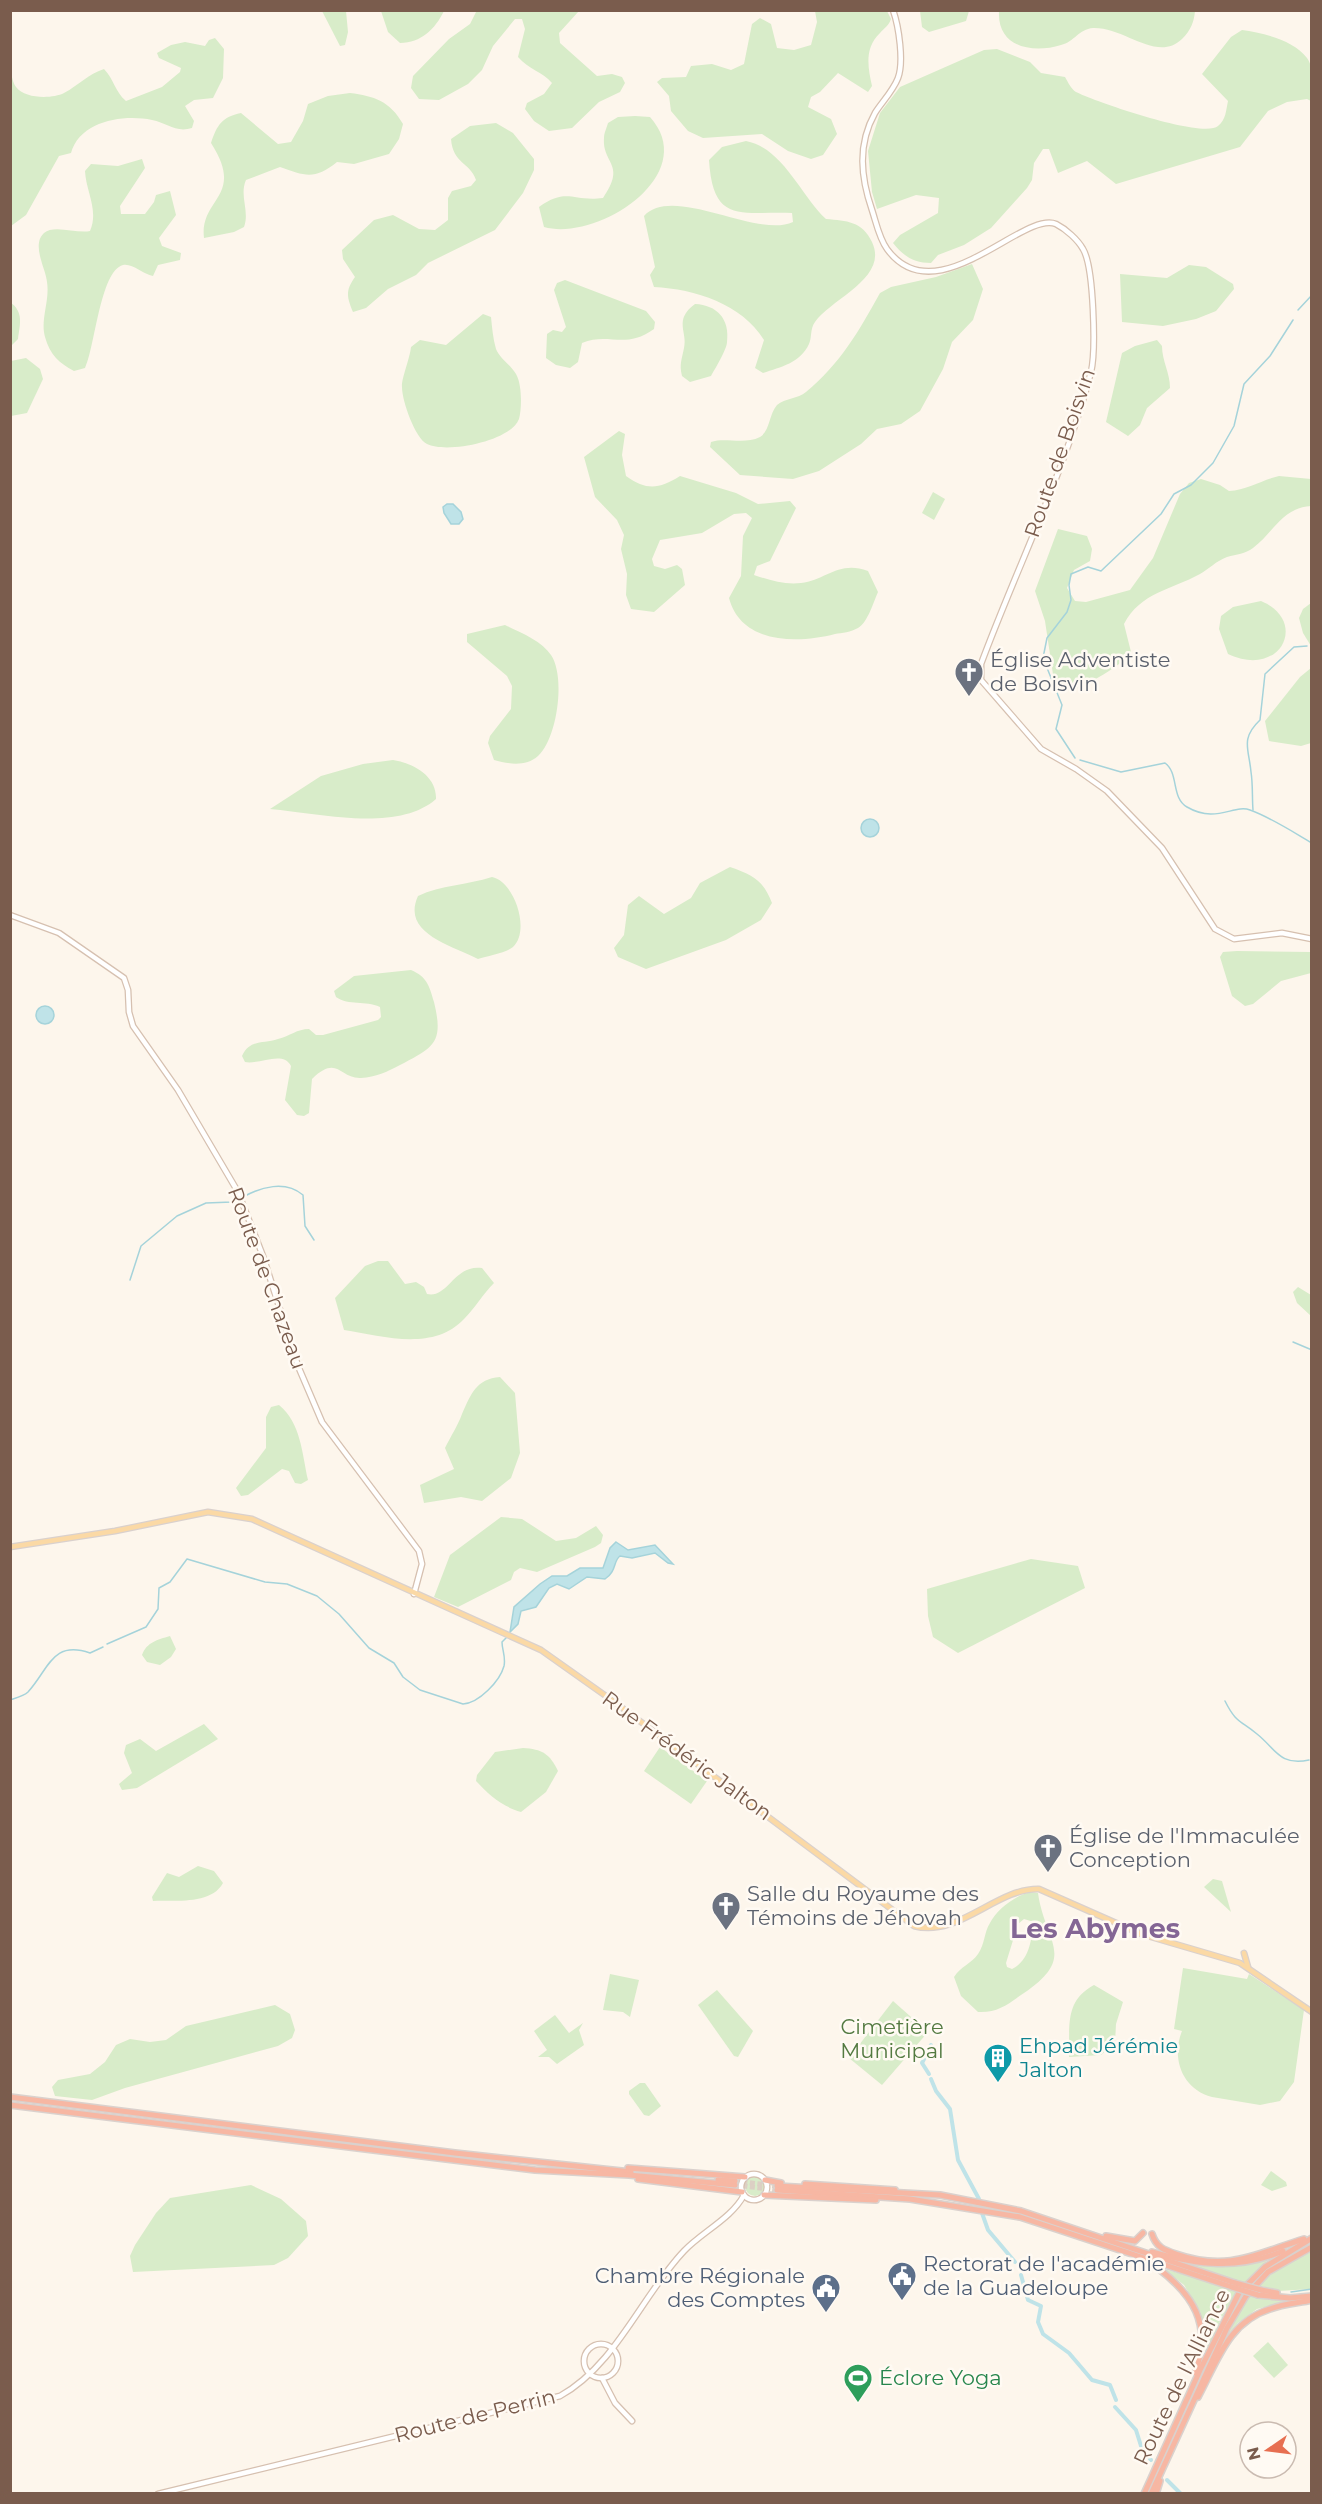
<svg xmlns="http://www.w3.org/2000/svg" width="1322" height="2504" viewBox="0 0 1322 2504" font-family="Montserrat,sans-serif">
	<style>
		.green { fill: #d8ecc9; fill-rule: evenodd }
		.water { fill: #bfe3e8; stroke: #a5d3da; stroke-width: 1.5 }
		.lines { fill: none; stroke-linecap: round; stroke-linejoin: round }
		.stream { stroke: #a5d3da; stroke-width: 1.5 }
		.canal { stroke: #bfe3e8; stroke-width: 4 }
		.highway-tunnel { stroke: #dcd0c4; stroke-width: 5; stroke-dasharray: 5 2.5; stroke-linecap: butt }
		.secondary-casing { stroke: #d6c0b0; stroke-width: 7 }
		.primary-casing { stroke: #dad1cd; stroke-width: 7 }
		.highway-casing { stroke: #dad1cd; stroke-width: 8 }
		.secondary { stroke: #fff; stroke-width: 4.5 }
		.primary { stroke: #fbd9a5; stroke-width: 4.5 }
		.highway { stroke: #f7b7a3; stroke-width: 5 }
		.highway-bridge-casing { stroke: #dad1cd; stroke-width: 8; stroke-linecap: butt }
		.highway-bridge { stroke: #f7b7a3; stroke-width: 5 }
		.labels { text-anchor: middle; stroke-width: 5; stroke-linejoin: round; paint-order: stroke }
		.street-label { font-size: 21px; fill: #7a5c4d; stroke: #fffaf3 }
		.worship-label { font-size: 21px; fill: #5b616d; stroke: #fffaf3; text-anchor: start }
		.park-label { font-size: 21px; fill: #537a41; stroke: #fffaf3 }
		.culture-label { font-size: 21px; fill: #0d838f; stroke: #fffaf3; text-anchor: start }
		.service-label { font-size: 21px; fill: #4e5e75; stroke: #fffaf3; text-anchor: start }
		.leisure-label { font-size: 21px; fill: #27864d; stroke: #fffaf3; text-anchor: start }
		.district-label { font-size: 27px; font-weight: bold; fill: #846695; stroke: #fffaf3 }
	</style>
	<rect width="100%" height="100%" fill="#fdf6ec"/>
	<g class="green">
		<path d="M477,10L579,11L559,33L560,43L597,76L612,74L622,77L625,83L620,92L599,102L572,128L549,131L534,121L525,109L527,103L544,94L552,83C542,71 529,70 518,57L525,29L522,19H515L493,46L482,70L468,84L439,100L419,99L411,88L413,76L449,39L470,24Z"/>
		<polygon points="322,11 346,11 348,32 345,45 340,46"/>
		<path d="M381,11V10L444,11C435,29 421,43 400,43L388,32Z"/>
		<path d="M815,11H887L891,19C888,27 885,27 880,33C864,48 868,68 872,86L868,92L838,73L820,92L811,97L808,107L831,119L837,134L823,155L811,159L788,151L762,134L703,138L688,131L671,111L669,96L657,82L662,78L686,77L691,66L712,64L731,70L744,64L752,24L760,18L771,24L777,48L794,50L811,45L817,22Z"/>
		<polygon points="920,11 969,11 966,21 929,32 922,27"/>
		<path d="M999,11H1195C1194,22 1191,30 1182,39C1157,63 1125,27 1093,28C1079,29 1074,42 1061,45C1032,54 997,47 999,11Z"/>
		<path d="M1242,30C1263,33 1294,40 1307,58C1315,69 1312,89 1311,101L1307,99L1287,102L1268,111L1240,147L1116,184L1087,161L1058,173L1049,149H1043L1034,163L1032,180L1027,188L991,228L964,245L938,255L931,263C914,263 903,256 893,243L900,235L938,213L939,198L916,195L877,209L872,192L868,151L880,113L900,87L984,50L997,49L1030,62L1041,73L1065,77C1068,82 1071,89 1076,92C1096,102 1203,139 1218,126C1226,120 1226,110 1228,101L1202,74L1231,37Z"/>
		<path d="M215,38L224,49L223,78L213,98L194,100L185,106L194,121L192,128C176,133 167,123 152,120C123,114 80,121 71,153L59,156L26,215L11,226V46C13,59 8,75 16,87C25,99 52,99 64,93C79,85 88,74 104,69C114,79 115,92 126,101L162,87L180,72L181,68L159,58L157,53L171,45L185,42L205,46L209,40Z"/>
		<path d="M350,93C374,96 390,101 403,124L399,139L389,154L354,164L337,162C315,180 305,176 280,167L246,180C239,196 250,211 244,227L234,232L204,238C199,198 246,197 211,143C217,125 222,117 241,113L278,144L291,142L303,121L308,104L328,96Z"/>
		<path d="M635,116L650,117C702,175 597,242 544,227L539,207C567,187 572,202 603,198C627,164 602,164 604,138C604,133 607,127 608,123L618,117Z"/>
		<path d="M496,123L513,133L534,159V170L523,193L495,230L428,263L416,275L388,289L366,308L353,312C347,297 345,291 355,277L343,259L342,250L374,220L393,215L419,229L435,230L448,220V198L452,191L471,186L476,180C470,162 453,164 451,139L470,126Z"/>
		<path d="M746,141C783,148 801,196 826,219C847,221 862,221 872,242C889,278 832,298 815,322C810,328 812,338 809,344C800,363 781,367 763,373L755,368L764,340C742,304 695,289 654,287L650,275L655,267L644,216C673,184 757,239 793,222L792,213C741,211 713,225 709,160L722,147Z"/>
		<path d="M142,159L145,168L120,206L121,214H145L154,202L156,195L170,191L176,215L159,238L162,246L181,253L180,260L158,265L153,276C143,274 132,263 123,265C100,271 95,348 85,368L74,371C59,363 50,355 45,337C40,319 50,301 47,282C46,269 31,245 44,233C54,224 77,234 90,231C99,210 86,192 85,171L91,164L118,166Z"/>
		<path d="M972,264L983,289L973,320L952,342L943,369L920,411L901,424L877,429L861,444L819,471L793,479L740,475L710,447L711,442C725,437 744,445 760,437C770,431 769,414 777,405C785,398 798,399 806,392C840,364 859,331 880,293L891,287L936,277Z"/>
		<polygon points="1189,265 1206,267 1233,284 1234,289 1216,311 1196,319 1163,326 1122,322 1120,274 1167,278"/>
		<path d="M565,280L646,311L655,322L654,329C625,350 609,332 582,343L578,362L570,368L556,365L546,358L547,334L553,330L562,332L566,327L554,290L557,283Z"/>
		<path d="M10,302C24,312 20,324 18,339L11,346Z"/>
		<path d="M695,304C717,305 730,319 727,342C727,349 715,369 711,376L690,382L682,376C679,364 682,359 684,348C688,332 673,320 695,304Z"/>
		<path d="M483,314L491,317C492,327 493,339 496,349C500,359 511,365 516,374C522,384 522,408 519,419C511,441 447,454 427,444C415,438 402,401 402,387C401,380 410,358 411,347L420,340L446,345Z"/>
		<path d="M1157,340L1162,346C1162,361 1170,373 1170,388L1147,408L1140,425L1128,436L1106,422L1122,353L1135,346Z"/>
		<polygon points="26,358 40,369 43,379 27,413 11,416 11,361"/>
		<path d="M619,431L625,434L622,455L626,476C647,491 659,489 680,476L736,493L758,504L790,501L796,508L770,561L757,566L754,575C769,580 785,585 801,583C826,580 839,560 868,571L878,592C873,603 868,622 858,628C851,632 842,633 835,634C797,644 741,644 729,598L741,576L743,536L752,518L746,513L734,514L702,533L660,540L652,559L654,566L665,569L677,565L682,569L685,585L654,612L631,609L626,595L627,574L621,549L624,535L617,520L595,497L584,457Z"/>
		<path d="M1279,476L1311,479V506C1282,508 1274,532 1253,548C1245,554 1237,554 1227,557C1216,561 1209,569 1200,574C1171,590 1141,592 1124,624L1131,652C1125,664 1084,687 1070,691L1054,681L1045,621L1035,591L1058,529L1087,536L1092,549L1090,561L1074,570L1067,588L1075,601L1086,602L1130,590L1153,558L1180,494L1189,483L1201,479L1220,485L1229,491C1247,490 1261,480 1279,476Z"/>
		<polygon points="933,492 945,499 934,520 922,513"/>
		<path d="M1261,601C1309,621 1281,679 1228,654L1219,629L1221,616L1233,607Z"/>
		<polygon points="1311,603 1311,646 1303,633 1299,618 1303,609"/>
		<path d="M505,625C520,632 542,641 551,655C566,677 557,739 538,756C526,767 508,764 494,760L488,743L490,736L511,709L512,686L507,676L467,642V634Z"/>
		<polygon points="1311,668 1311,743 1301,746 1269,741 1265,721 1300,677"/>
		<path d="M393,760C413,763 437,776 436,799C398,833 317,813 270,809L321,776L363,764Z"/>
		<path d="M730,867C753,875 763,880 772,903L761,920L726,940L646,969L618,957L614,948L624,935L628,905L639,896L664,914L691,898L700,883Z"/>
		<path d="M492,877C514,881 531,930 513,947C506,953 487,956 478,959C451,945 401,933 418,896C441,885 467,885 492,877Z"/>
		<polygon points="1237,951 1311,952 1311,973 1281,981 1253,1004 1245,1006 1232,996 1220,957 1223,952"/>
		<path d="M411,970C427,977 429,985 434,1002C444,1043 434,1047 400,1065C387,1072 376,1077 361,1078C339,1079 338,1054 312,1079L309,1113L304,1116L297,1115L285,1100L291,1066C283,1050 259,1065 245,1062L242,1056C250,1039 263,1044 278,1039C290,1036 297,1029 309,1029L316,1035H323L378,1020L381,1017L380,1007C365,1000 349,1006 336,997L334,991L354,976Z"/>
		<path d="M378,1261H388L405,1284L416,1282L424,1287L427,1294C448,1299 454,1264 482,1268L494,1283C483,1294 475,1308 464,1319C433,1352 382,1336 344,1330L335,1298L365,1266Z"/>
		<polygon points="1298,1287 1311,1295 1311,1316 1297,1303 1293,1292"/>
		<path d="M500,1377L515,1393L520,1453L511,1478L482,1501L461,1497L424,1503L420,1485L454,1469L445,1448C451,1436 458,1425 462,1414C471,1394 476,1379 500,1377Z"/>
		<path d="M279,1405C301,1423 302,1453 308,1480L301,1484L295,1483L289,1471L282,1469L248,1495L241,1496L236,1488L266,1448V1417L271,1407Z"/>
		<polygon points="501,1517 522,1519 556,1541 576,1538 596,1526 603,1535 601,1543 595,1547 537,1572 520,1568 514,1572 511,1580 458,1607 434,1597 450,1555"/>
		<polygon points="1031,1559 1078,1566 1085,1588 958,1653 933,1637 928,1616 927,1589"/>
		<path d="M170,1636L176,1649L171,1657L160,1665L147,1662L142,1655C147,1642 157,1640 170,1636Z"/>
		<polygon points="204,1724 218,1739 137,1788 122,1790 119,1784 132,1773 124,1753 126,1745 140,1739 156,1751"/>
		<polygon points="660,1747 707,1781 691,1804 644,1771"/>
		<path d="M523,1748C542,1749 550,1754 558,1771L546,1792L521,1812C501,1806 489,1795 476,1781L477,1775L495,1752Z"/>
		<path d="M198,1866L214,1871L223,1883C211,1905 175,1900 153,1901L152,1897L167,1873L179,1877Z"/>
		<polygon points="1213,1879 1222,1881 1231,1912 1204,1887"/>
		<path d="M1031,1892L1038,1893C1045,1943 1078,1956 1024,1993C1008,2004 998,2013 978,2012L961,1996L954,1977C961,1966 971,1964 978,1954C985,1944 984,1932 990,1923C997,1909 1016,1895 1031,1892ZM1024,1919L1034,1922C1031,1940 1030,1960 1012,1969L1007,1967L1006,1963L1018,1924Z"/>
		<path d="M1183,1968L1247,1979L1249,1974L1304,2010L1294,2082L1280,2101L1260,2105L1212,2097C1182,2089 1171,2058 1182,2031L1174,2029Z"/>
		<polygon points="610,1974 639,1980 630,2017 623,2012 603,2010"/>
		<path d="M1094,1985L1123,2002L1116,2024L1115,2043L1101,2055L1069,2057C1070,2027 1064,2001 1094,1985Z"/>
		<polygon points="717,1990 753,2031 738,2057 734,2056 698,2005"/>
		<polygon points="893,2001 928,2032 882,2085 849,2058"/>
		<polygon points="275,2005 290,2014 295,2030 292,2038 278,2046 125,2088 92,2100 55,2096 52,2087 58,2080 90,2074 105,2062 116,2045 130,2039 150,2042 166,2040 186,2026"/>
		<polygon points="555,2015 569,2033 583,2023 579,2030 584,2045 557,2064 549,2057 538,2057 547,2050 534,2031"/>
		<polygon points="640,2083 645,2083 661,2106 649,2116 644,2115 629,2094 629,2091"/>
		<polygon points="1271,2171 1286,2182 1287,2186 1272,2191 1261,2185"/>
		<circle cx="755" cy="2186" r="10"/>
		<polygon points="251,2185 281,2199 306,2221 308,2236 288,2258 274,2265 133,2272 130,2256 135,2245 156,2213 170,2198"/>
		<polygon points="1311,2252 1311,2289 1279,2291 1258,2285 1279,2268"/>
		<path d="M1158,2254C1200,2267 1225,2271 1268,2260L1245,2283Z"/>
		<polygon points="1164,2269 1238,2290 1221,2319 1206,2354 1200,2311 1184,2285"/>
		<polygon points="1250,2294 1285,2302 1257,2309 1238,2323 1226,2337"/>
		<polygon points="1268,2342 1288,2365 1274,2378 1253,2356"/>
	</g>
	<g class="water">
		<polygon points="447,504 453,504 461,512 463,519 459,524 451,524 444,513 443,507"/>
		<circle cx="870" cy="828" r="9"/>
		<circle cx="45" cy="1015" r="9"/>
		<path d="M616,1542L628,1550L655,1545L673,1564L668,1563L655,1553L632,1558L620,1556C613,1561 617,1571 605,1579L587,1577L569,1589L557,1584L549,1588L536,1607L521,1611L518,1624L510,1632L514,1607L540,1584L552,1576H567L580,1568H603L610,1548Z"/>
	</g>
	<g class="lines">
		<g class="stream">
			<polyline points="1298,310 1312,295"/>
			<polyline points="1075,758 1056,729 1062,705 1043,658 1047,638 1067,612 1071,600 1069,585 1071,574 1088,567 1101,571 1161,514 1174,494 1191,485 1213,463 1234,426 1244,384 1270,356 1293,320"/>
			<path d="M1080,760L1121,772L1165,763C1179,773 1171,798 1187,807C1216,824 1234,804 1250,810C1270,817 1293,832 1312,843"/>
			<path d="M1253,810C1252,798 1253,784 1251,772C1249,749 1240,739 1260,720L1265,674L1294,647L1307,646"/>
			<path d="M243,1197C261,1187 285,1180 303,1195L305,1226L314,1240"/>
			<polyline points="130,1280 141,1246 177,1216 206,1203 232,1202 239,1199"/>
			<polyline points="1293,1342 1312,1350"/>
			<path d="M107,1644L146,1627L158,1609L159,1588L170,1582L187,1559L265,1582L287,1584L317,1596L339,1614L369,1648L394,1663L403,1677L420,1690L463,1704C479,1703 500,1681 504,1666C506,1657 502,1650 502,1642L506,1638"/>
			<path d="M10,1700C16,1698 24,1696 28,1692C49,1669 52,1640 90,1653L103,1647"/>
			<path d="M1225,1701C1236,1723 1240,1720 1257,1734C1276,1749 1279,1766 1309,1760"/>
			<polyline points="1291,2292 1312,2289"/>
		</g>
		<g class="canal">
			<polyline points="929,2074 922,2063 931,2045"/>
			<polyline points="931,2079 936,2091 950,2109 958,2160 979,2199"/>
			<polyline points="982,2213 988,2230 1015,2262"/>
			<polyline points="1021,2275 1028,2300 1041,2306 1038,2322 1043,2334 1069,2353 1092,2380 1110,2385 1116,2400"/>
			<polyline points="1115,2407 1136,2430 1141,2446 1151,2460"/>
			<polyline points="1167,2480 1181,2494"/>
		</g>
		<g class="highway-tunnel">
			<polyline points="735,2181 777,2186"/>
			<polyline points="735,2185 777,2190"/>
		</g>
		<g class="secondary-casing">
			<g id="secondary">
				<path d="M893,10C899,27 904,62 898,78C893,91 882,102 875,113C857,145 861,178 872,210C876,222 879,238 887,249C936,316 1023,210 1056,224C1066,229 1078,240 1083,249C1094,267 1096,351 1091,372C1065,472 1017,567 981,664V680L1041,749L1076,769L1107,791L1162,848L1215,929L1234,939L1282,933L1312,939"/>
				<polyline points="10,915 59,933 124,978 128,990 129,1012 133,1026 178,1090 238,1192 263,1256 298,1366 322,1422 419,1551 422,1564 414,1594"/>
				<circle cx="754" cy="2187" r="13"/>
				<circle cx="601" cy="2361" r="17"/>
				<polyline points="602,2378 615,2403 632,2421"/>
				<path d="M158,2494L560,2396C616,2365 642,2295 684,2251C702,2232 732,2218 744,2195"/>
			</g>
		</g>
		<g class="primary-casing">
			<g id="primary">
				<path d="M10,1547L115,1531L208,1512L252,1519L541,1650L613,1701L914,1926C959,1938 996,1888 1039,1889L1141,1934L1240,1963L1312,2012"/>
				<polyline points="1244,1953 1248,1967"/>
			</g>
		</g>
		<g class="highway-casing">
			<g id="highway">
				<polyline points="10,2097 455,2153 631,2172"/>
				<polyline points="10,2105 535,2170 629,2175 735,2185"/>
				<polyline points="628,2168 745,2177"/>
				<polyline points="638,2179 742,2192"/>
				<polyline points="718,2180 735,2181"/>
				<polyline points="765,2180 781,2183"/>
				<polyline points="805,2184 895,2190"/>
				<polyline points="777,2186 940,2195 1021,2211 1235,2283"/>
				<polyline points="777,2190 910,2199 1020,2217 1232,2287"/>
				<polyline points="764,2195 876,2200"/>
				<path d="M1152,2234C1156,2247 1164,2250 1176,2254C1228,2272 1256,2254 1304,2239"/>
				<polyline points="1106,2236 1135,2241 1143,2233"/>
				<path d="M1152,2252C1198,2265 1238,2270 1283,2251"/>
				<path d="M1155,2266C1193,2294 1213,2324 1195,2373"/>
				<polyline points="1261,2290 1277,2293"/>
				<polyline points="1258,2295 1290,2298 1312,2296"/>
				<path d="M1198,2397C1217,2362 1228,2322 1270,2309C1283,2304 1298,2303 1312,2300"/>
				<polyline points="1144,2494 1201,2368 1239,2293 1265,2267 1312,2238"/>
				<polyline points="1151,2494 1227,2328 1246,2296 1268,2272 1312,2247"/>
				<polyline points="1156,2494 1160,2481"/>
			</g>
		</g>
		<use href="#secondary" class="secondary"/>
		<use href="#primary" class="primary"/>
		<use href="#highway" class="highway"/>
		<g class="highway-bridge-casing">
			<g id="highway-bridge">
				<polyline points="1235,2283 1261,2290"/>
				<polyline points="1232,2287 1258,2295"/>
			</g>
		</g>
		<use href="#highway-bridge" class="highway-bridge"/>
	</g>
	<defs>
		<g id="church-pin" transform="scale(1.5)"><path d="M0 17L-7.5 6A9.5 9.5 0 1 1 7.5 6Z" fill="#6b7280" stroke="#fffaf3"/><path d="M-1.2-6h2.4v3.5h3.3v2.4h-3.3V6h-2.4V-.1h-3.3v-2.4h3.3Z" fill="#fff"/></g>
		<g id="building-pin" transform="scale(1.5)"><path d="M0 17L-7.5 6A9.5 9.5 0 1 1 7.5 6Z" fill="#0f9aa8" stroke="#fffaf3"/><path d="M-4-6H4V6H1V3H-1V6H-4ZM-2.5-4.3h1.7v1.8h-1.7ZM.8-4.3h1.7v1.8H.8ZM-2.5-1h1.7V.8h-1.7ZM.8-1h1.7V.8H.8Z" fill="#fff"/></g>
		<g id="civic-pin" transform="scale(1.5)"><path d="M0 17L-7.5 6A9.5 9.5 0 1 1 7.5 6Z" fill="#5c6f8a" stroke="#fffaf3"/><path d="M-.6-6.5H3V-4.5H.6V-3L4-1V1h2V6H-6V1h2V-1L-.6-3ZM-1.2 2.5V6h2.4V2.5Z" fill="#fff"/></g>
		<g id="stadium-pin" transform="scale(1.5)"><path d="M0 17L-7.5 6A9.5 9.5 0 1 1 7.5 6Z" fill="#2e9e5b" stroke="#fffaf3"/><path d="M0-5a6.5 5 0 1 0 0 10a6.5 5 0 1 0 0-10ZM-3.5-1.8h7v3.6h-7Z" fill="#fff"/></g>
	</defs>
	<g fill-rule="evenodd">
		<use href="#church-pin" x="969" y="672"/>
		<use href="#church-pin" x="1048" y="1848"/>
		<use href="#church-pin" x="726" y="1906"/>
		<use href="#building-pin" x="998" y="2058"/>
		<use href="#civic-pin" x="902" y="2276"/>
		<use href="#civic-pin" x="826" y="2288"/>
		<use href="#stadium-pin" x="858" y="2378"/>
	</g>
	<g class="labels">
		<g class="street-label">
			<text transform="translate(1060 453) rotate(-71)" y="7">Route de Boisvin</text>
			<text transform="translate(267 1278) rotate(70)" y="7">Route de Chazeau</text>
			<text transform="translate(687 1756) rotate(36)" y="7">Rue Frédéric Jalton</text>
			<text transform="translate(1182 2377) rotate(-64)" y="7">Route de l'Alliance</text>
			<text transform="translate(475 2416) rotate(-14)" y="7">Route de Perrin</text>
		</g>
		<g class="worship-label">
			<text x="990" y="667">Église Adventiste<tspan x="990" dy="24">de Boisvin</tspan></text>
			<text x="1069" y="1843">Église de l'Immaculée<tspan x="1069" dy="24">Conception</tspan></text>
			<text x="747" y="1901">Salle du Royaume des<tspan x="747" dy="24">Témoins de Jéhovah</tspan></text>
		</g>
		<g class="park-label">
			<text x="892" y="2034">Cimetière<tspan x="892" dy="24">Municipal</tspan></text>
		</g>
		<g class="culture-label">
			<text x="1019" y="2053">Ehpad Jérémie<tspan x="1019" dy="24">Jalton</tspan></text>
		</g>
		<g class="service-label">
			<text x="923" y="2271">Rectorat de l'académie<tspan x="923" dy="24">de la Guadeloupe</tspan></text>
			<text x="805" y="2283" text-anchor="end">Chambre Régionale<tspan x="805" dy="24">des Comptes</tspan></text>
		</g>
		<g class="leisure-label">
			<text x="879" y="2385">Éclore Yoga</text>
		</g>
		<g class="district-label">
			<text x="1095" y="1938">Les Abymes</text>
		</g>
	</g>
	<rect width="1322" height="2504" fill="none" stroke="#7a5c4d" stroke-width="24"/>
	<g transform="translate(1268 2450) rotate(256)"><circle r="28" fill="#fffaf3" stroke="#cabbb1" stroke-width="1.5"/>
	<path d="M0-4.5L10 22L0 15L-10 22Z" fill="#e76f51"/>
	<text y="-9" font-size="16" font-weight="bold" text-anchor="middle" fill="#7a5c4d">N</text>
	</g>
</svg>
